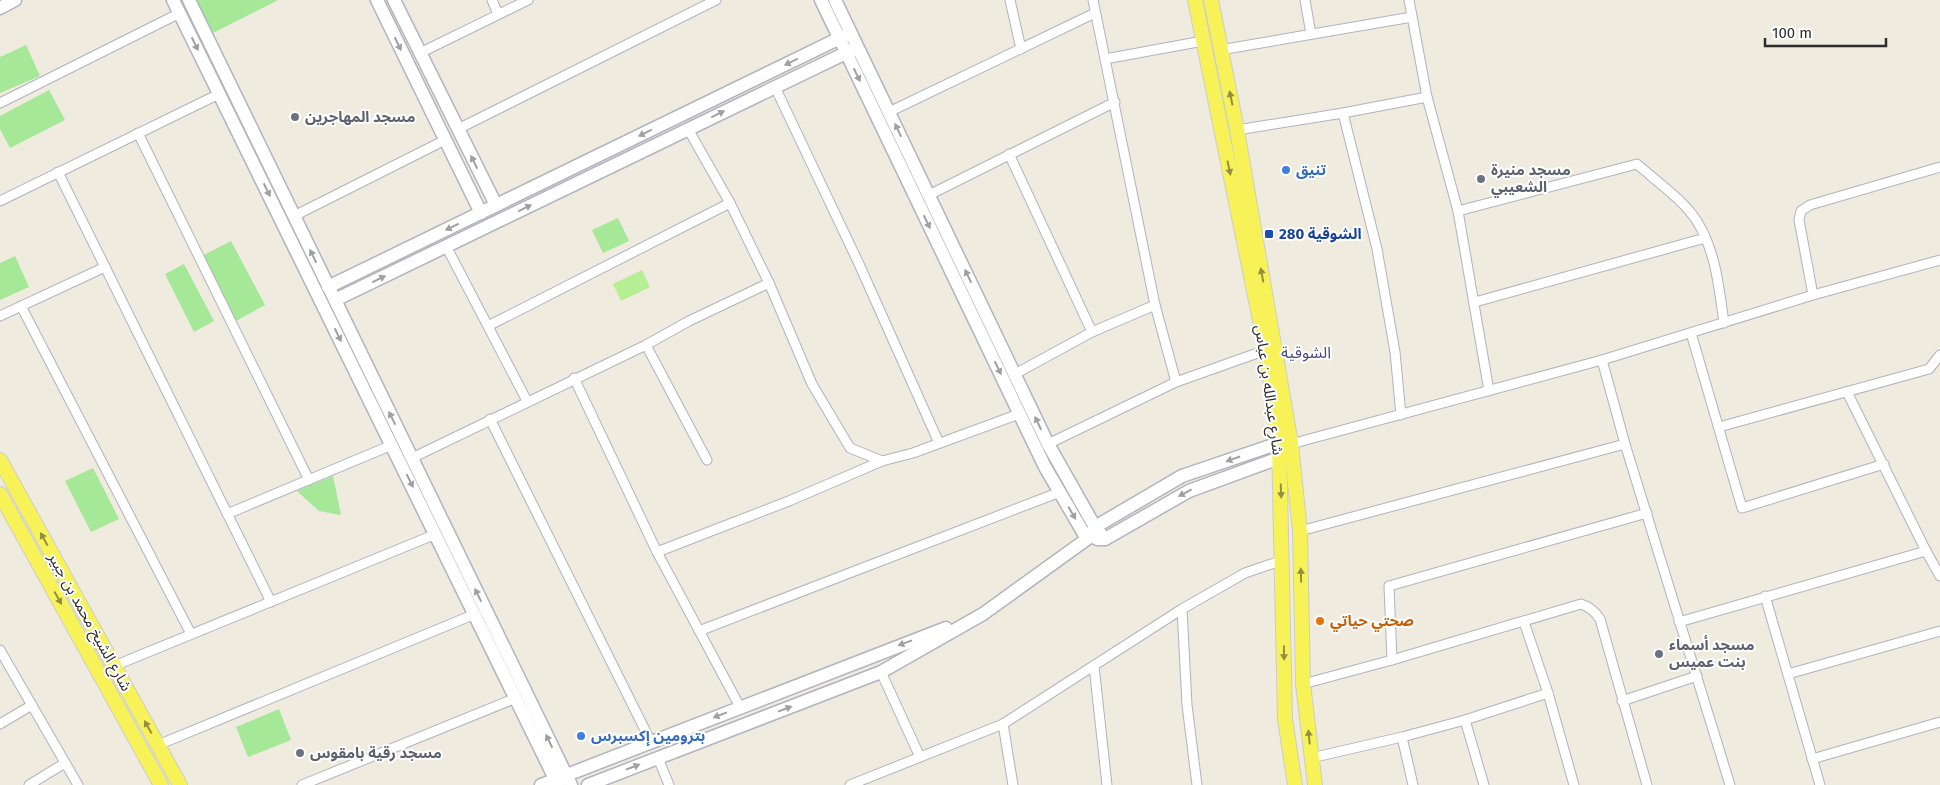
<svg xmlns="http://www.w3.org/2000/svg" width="1940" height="785" viewBox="0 0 1940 785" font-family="'Fira Sans','Noto Sans Arabic',sans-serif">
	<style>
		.green { fill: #a4e898 }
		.pitch { fill: #b6ef93 }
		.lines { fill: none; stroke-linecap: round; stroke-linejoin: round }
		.street-casing { stroke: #b2b2c0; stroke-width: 11 }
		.secondary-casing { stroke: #b2b2c0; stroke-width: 15 }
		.primary-casing { stroke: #ccc; stroke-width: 16 }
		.street { stroke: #fff; stroke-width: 9 }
		.secondary { stroke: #fff; stroke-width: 12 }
		.primary { stroke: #f8f259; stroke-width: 14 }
		.oneway { fill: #a0a0a0 }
		.oneway2 { fill: #928f42 }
		.worship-dot { fill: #6b7280; stroke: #fff; stroke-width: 2 }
		.shop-dot { fill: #3f7fe0; stroke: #fff; stroke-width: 2 }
		.transit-dot { fill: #1a4fb4; stroke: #fff; stroke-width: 2 }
		.food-dot { fill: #e8710a; stroke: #fff; stroke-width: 2 }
		.labels { text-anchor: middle; stroke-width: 4; stroke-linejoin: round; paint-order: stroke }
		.worship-label { font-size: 15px; font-weight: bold; fill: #5b616d; stroke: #fff; text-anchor: start }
		.shop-label { font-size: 15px; font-weight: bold; fill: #366cbe; stroke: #fff; text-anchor: start }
		.transit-label { font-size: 15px; font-weight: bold; fill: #164399; stroke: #fff; text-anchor: start }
		.street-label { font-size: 15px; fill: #2c2c2c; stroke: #fff }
		.food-label { font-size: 15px; font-weight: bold; fill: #c56008; stroke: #fff; text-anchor: start }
		.neighbourhood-label { font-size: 16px; fill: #4a4a80; stroke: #fff }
	</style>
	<rect width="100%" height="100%" fill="#efebde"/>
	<g class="green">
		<polygon points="194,0 278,0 211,34"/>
		<polygon points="26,45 40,76 0,93 0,57"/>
		<polygon points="49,90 65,120 10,148 0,129 0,116"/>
		<polygon points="618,218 629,241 603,253 592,230"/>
		<polygon points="231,241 265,305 236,321 202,256"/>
		<polygon points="15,256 29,287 0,300 0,263"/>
		<polygon points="184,264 214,321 194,332 165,274"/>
		<polygon points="93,468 119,519 91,532 65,481"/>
		<polygon points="333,476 341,515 319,511 297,491"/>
		<polygon points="279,709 291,740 248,757 236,727"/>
	</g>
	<polygon class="pitch" points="642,270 650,287 621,301 613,284"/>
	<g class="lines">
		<g class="street-casing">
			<g id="street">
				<polyline points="492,0 498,14"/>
				<polyline points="1010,0 1021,49"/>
				<polyline points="1093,0 1155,305 1176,382"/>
				<polyline points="1305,0 1311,34"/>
				<polyline points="1409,0 1427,97 1458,211 1489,391"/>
				<polyline points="1220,50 1412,17"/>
				<polyline points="420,53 528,0"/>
				<polyline points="1105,59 1203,41"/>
				<polyline points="775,87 859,264 939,443"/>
				<polyline points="0,103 180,13"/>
				<polyline points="889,112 1095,13"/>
				<polyline points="1343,113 1377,249 1395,352 1401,415"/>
				<polyline points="458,129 716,0"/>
				<polyline points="688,129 730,203 769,283 812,384 850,448 882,461 913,453 1019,414"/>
				<polyline points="1237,130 1343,113 1427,97"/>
				<polyline points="138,133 309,480"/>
				<polyline points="1009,154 1092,332"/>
				<polyline points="58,172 271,602"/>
				<polyline points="929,195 1115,102"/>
				<polyline points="0,201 219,94"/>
				<path d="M1458,211L1637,164C1656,181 1685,201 1698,223C1716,253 1719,288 1724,323"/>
				<polyline points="294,216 445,140"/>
				<polyline points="446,246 527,401"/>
				<polyline points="1813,295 1799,220 1801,211 1810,205 1940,167"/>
				<polyline points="1475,302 1705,238"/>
				<polyline points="21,306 191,634"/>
				<polyline points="0,316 105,267"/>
				<polyline points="488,326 730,203"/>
				<polyline points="1691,333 1742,508 1884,464"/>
				<polyline points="646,345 707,460"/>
				<polyline points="1602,360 1625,444 1730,785"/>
				<polyline points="1015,374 1092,332 1155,305"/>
				<polyline points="574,378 657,552 740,707"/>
				<polyline points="1847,392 1926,551 1940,576"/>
				<polyline points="490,419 651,742"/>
				<polyline points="1719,427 1929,369 1940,355"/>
				<polyline points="1048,444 1176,382 1266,350"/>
				<polyline points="1291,444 1602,360 1813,295 1940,260"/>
				<polyline points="412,458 646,345 689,321 769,283"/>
				<polyline points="227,514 392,445"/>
				<polyline points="1300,531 1625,444"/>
				<polyline points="657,552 789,501 882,461"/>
				<polyline points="1765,596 1820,785"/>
				<polyline points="1182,609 1187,705 1197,785"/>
				<polyline points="1524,622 1548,693 1574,785"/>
				<polyline points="1679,622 1926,551"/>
				<polyline points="699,631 1060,492"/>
				<polyline points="0,650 78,785"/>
				<polyline points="1392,660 1389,586 1647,513"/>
				<polyline points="114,666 436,534"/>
				<polyline points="1094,666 1107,785"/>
				<polyline points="881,672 920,757"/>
				<polyline points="1788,674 1940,631"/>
				<path d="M1303,684L1392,660L1581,604C1590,607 1595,611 1600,619L1647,785"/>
				<polyline points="1622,701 1697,676"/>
				<polyline points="1465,720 1484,785"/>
				<polyline points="0,724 32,705"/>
				<polyline points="1003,724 1013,785"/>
				<polyline points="1402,737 1413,785"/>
				<polyline points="158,745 475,614"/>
				<polyline points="658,758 669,785"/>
				<polyline points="1311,758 1402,737 1465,720 1548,693"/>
				<polyline points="1812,759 1940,722"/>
				<polyline points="29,785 65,763"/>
				<polyline points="302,785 516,698"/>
				<polyline points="850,785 1003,724 1182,609 1245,573 1283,560"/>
			</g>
		</g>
		<g class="secondary-casing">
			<g id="secondary">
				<polyline points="173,0 558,785"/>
				<polyline points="189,0 571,785"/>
				<polyline points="377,0 481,213"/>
				<polyline points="394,0 496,205"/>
				<polyline points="821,0 1045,467 1087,539"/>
				<polyline points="835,0 1048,444 1095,527 1105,539"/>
				<polyline points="0,8 15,0"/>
				<polyline points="328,287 846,35"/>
				<polyline points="335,300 852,50"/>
				<polyline points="1097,539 1105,539 1189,491 1279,458"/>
				<polyline points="541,785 946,628"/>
				<polyline points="588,785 881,672 983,614 1087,539 1095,527 1182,476 1279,443"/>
			</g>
		</g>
		<g class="primary-casing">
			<g id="primary">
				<polyline points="1195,0 1266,350 1279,443 1285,719 1295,785"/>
				<polyline points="1211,0 1237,130 1291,444 1300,531 1303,684 1315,785"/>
				<polyline points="0,460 180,785"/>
				<polyline points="0,494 161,785"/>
			</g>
		</g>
		<use href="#street" class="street"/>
		<use href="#secondary" class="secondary"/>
		<use href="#primary" class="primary"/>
	</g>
	<defs><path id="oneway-solid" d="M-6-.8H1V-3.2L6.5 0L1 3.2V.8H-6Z" transform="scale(1.25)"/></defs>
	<g class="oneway">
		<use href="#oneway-solid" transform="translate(195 44) rotate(64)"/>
		<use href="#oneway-solid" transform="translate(398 44) rotate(64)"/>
		<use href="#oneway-solid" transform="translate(791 62) rotate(154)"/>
		<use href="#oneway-solid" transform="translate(857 75) rotate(64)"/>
		<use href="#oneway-solid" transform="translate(718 114) rotate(-26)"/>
		<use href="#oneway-solid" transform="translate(898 130) rotate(-115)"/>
		<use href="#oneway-solid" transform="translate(645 133) rotate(154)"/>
		<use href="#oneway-solid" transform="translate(474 162) rotate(-116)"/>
		<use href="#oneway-solid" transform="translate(267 190) rotate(64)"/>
		<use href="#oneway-solid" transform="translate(525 208) rotate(-26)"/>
		<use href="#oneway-solid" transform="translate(927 222) rotate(64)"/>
		<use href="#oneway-solid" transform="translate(452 227) rotate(154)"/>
		<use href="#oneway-solid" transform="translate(313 256) rotate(-116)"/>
		<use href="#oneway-solid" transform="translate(968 276) rotate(-116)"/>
		<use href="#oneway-solid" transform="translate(379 279) rotate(-26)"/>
		<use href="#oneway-solid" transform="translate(338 335) rotate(64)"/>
		<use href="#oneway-solid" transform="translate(998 368) rotate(64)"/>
		<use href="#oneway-solid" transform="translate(392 418) rotate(-116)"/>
		<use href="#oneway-solid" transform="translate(1038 423) rotate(-115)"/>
		<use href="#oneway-solid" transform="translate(1233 459) rotate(161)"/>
		<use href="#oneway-solid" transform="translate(410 481) rotate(64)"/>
		<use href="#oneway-solid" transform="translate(1185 493) rotate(152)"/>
		<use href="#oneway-solid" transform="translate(1072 513) rotate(60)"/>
		<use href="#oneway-solid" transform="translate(478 595) rotate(-116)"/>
		<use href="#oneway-solid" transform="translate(905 643) rotate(160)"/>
		<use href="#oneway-solid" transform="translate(785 709) rotate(-21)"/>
		<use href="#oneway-solid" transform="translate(720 715) rotate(159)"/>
		<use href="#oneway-solid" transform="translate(549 741) rotate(-116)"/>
		<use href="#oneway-solid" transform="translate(633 767) rotate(-21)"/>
	</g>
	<g class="oneway2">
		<use href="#oneway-solid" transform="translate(1231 98) rotate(-102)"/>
		<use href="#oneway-solid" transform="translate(1229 168) rotate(78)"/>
		<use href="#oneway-solid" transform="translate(1262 275) rotate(-100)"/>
		<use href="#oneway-solid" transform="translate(1281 491) rotate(88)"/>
		<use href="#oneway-solid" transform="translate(44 539) rotate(-119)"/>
		<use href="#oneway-solid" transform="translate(1301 575) rotate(-91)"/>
		<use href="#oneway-solid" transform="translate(58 598) rotate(61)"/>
		<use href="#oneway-solid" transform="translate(1284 653) rotate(89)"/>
		<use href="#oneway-solid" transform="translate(148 727) rotate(-119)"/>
		<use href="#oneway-solid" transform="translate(1309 737) rotate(-96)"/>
	</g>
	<g class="worship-dot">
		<circle cx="295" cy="117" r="5"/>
		<circle cx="1481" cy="179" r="5"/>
		<circle cx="1659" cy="654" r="5"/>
		<circle cx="300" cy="753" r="5"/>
	</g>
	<g class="shop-dot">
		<circle cx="1286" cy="170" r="5"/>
		<circle cx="581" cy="736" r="5"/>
	</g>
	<rect class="transit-dot" x="1264" y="229" width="10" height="10" rx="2.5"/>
	<circle class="food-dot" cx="1320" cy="621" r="5"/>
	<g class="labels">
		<g class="worship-label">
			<text x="305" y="122">مسجد المهاجرين</text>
			<text x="1491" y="175">مسجد منيرة<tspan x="1491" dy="17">الشعيبي</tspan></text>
			<text x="1669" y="650">مسجد أسماء<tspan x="1669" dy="17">بنت عميس</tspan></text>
			<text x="310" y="758">مسجد رقية بامقوس</text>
		</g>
		<g class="shop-label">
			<text x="1296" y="175">تنيق</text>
			<text x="591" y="741">بترومين إكسبرس</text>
		</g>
		<g class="transit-label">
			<text x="1279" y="239">الشوقية 280</text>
		</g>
		<g class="street-label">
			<text transform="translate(1269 390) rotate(82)" y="5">شارع عبدالله بن عباس</text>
			<text transform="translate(90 622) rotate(61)" y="5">شارع الشيخ محمد بن جبير</text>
		</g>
		<g class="food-label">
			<text x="1330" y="626">صحتي حياتي</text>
		</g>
		<g class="neighbourhood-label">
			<text x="1306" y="358">الشوقية</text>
		</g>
	</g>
	<path d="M1765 38v8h121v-8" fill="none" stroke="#2c2c2c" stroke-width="2.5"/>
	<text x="1772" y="38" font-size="15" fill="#2c2c2c" stroke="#ffffff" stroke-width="4" paint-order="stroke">100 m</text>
</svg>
